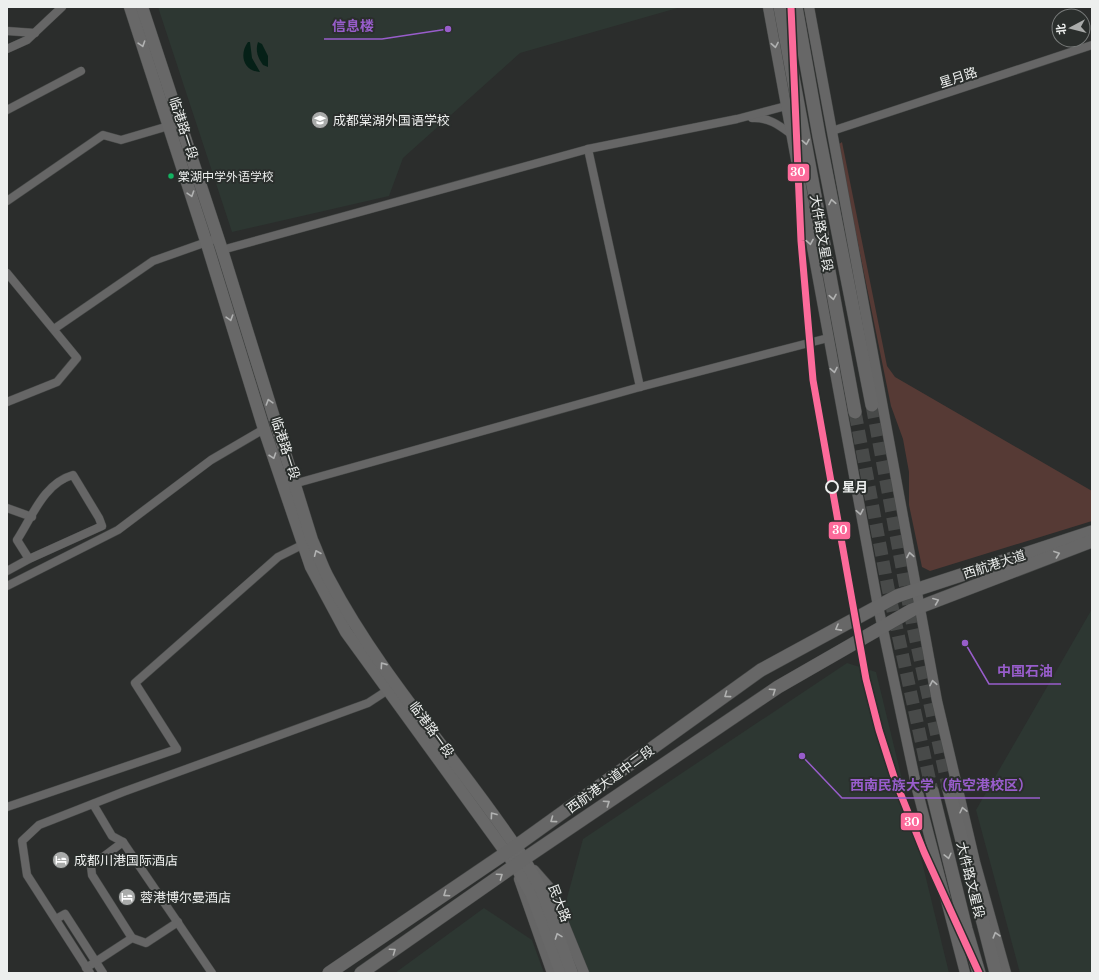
<svg xmlns="http://www.w3.org/2000/svg" width="1099" height="980" viewBox="0 0 1099 980" font-family="'Libre Baskerville','Noto Sans SC',serif">
	<style>
		.built { fill: #2d3732 }
		.green { fill: #563a35 }
		.water { fill: #052017 }
		.lines { fill: none; stroke-linecap: round; stroke-linejoin: round }
		.primary-tunnel { stroke: #484a49; stroke-width: 13; stroke-dasharray: 13 6; stroke-linecap: butt }
		.minor-casing { stroke: #464847; stroke-width: 9 }
		.tertiary-casing { stroke: #464847; stroke-width: 11 }
		.secondary-casing { stroke: #464847; stroke-width: 13 }
		.primary-casing { stroke: #464847; stroke-width: 14 }
		.minor { stroke: #666; stroke-width: 8 }
		.tertiary { stroke: #666; stroke-width: 10 }
		.secondary { stroke: #686868; stroke-width: 12 }
		.primary { stroke: #676767; stroke-width: 13 }
		.metro-1-casing { stroke: #2a2e2c; stroke-width: 10 }
		.metro-1 { stroke: #fc6a9a; stroke-width: 7 }
		.oneway { stroke: #b1b2b2 }
		.oneway2 { stroke: #b0b1b1 }
		.oneway3 { stroke: #b1b2b1 }
		.bus-dot { fill: #13b361; stroke: #2a2e2c; stroke-width: 1.5 }
		.stop-dot { fill: #2a2e2c; stroke: #edefee; stroke-width: 2 }
		.labels { text-anchor: middle; stroke-width: 4; stroke-linejoin: round; paint-order: stroke }
		.bus-label { font-size: 12px; fill: #edefee; stroke: #2a2e2c; text-anchor: start }
		.street-label { font-size: 13px; fill: #edefee; stroke: #2a2e2c }
		.poi-label { font-size: 13px; fill: #edefee; stroke: #2a2e2c; text-anchor: start }
		.stop-label { font-size: 13px; font-weight: bold; fill: #edefee; stroke: #2a2e2c; text-anchor: start }
		.leader { fill: none; stroke: #985dcb; stroke-width: 1.5 }
		.callout-dot { fill: #985dcb; stroke: #2a2e2c; stroke-width: 1.5 }
		.callout-label { font-size: 14px; text-anchor: middle; font-weight: bold; fill: #985dcb; stroke: #2a2e2c; stroke-width: 4; stroke-linejoin: round; paint-order: stroke }
		.line-badge { stroke: #2a2e2c; stroke-width: 1.5 }
		.badge-label { font-size: 11px; text-anchor: middle; font-weight: bold; fill: #fff }
	</style>
	<rect width="100%" height="100%" fill="#2b2d2c"/>
	<g class="built">
		<polygon points="158,7 681,7 520,53 403,158 389,196 232,232"/>
		<polygon points="1092,609 1092,973 1020,973 976,810"/>
		<polygon points="847,663 876,672 949,973 588,973 564,909 583,839"/>
		<polygon points="484,908 532,940 544,973 395,973"/>
	</g>
	<polygon class="green" points="842,142 887,366 895,377 1092,491 1092,521 930,571 922,567 909,505 909,472 903,439 891,406 838,145"/>
	<g class="water">
		<path d="M248,42H250L252,58L260,72C243,71 239,54 248,42Z"/>
		<path d="M258,42L262,44L268,56V67L263,65C258,58 255,51 258,42Z"/>
	</g>
	<g class="lines">
		<g class="primary-tunnel">
			<polyline points="872,405 913,627 948,786"/>
			<polyline points="855,412 888,588 932,791"/>
		</g>
		<g class="minor-casing">
			<g id="minor">
				<polyline points="7,31 35,33"/>
				<polyline points="7,49 27,40 62,7"/>
				<polyline points="7,110 81,71"/>
				<path d="M752,118C768,117 779,125 791,134"/>
				<polyline points="832,131 1092,45"/>
				<polyline points="588,149 640,387"/>
				<polyline points="7,201 103,135 121,140 172,125"/>
				<polyline points="222,250 588,149 737,119 786,106"/>
				<polyline points="7,273 77,358 57,382 7,402"/>
				<polyline points="54,329 153,261 218,238"/>
				<polyline points="290,485 640,387 828,338"/>
				<polyline points="7,508 32,517"/>
				<path d="M7,571L29,559L17,540C32,517 44,483 73,475L99,518L102,526L29,559"/>
				<polyline points="7,586 118,530 211,460 264,429"/>
				<polyline points="93,804 112,836 123,842 212,973"/>
				<polyline points="7,807 177,749 135,683 278,557 302,545"/>
				<polyline points="123,842 91,866 92,875 132,938"/>
				<polyline points="56,919 65,914 103,973"/>
				<polyline points="86,968 132,938 146,943 178,922"/>
				<polyline points="90,973 27,875 22,841 39,825 123,792 368,703 391,688"/>
			</g>
		</g>
		<g class="tertiary-casing">
			<g id="tertiary">
				<polyline points="768,7 878,606 917,789 965,973"/>
				<polyline points="809,7 937,701 975,862 1006,973"/>
				<polyline points="534,870 549,887 584,973"/>
				<polyline points="519,879 552,973"/>
			</g>
		</g>
		<g class="secondary-casing">
			<g id="secondary">
				<polyline points="130,7 206,241 264,429 311,567 346,632 515,865 531,893 561,973"/>
				<path d="M142,7L222,250L312,540C318,553 322,567 329,579C382,680 462,764 524,859L541,889L572,973"/>
			</g>
		</g>
		<g class="primary-casing">
			<g id="primary">
				<polyline points="780,7 855,412"/>
				<polyline points="796,7 819,136 872,405"/>
				<polyline points="948,786 996,973"/>
				<polyline points="932,791 966,929 979,973"/>
				<polyline points="329,973 516,846 761,670 897,596 1092,532"/>
				<polyline points="361,973 524,859 778,687 912,610 1092,541"/>
			</g>
		</g>
		<use href="#minor" class="minor"/>
		<use href="#tertiary" class="tertiary"/>
		<use href="#secondary" class="secondary"/>
		<use href="#primary" class="primary"/>
		<g class="metro-1-casing">
			<polyline id="metro-1" points="791,7 801,241 813,380 866,679 879,730 895,780 924,852 979,973"/>
		</g>
		<use href="#metro-1" class="metro-1"/>
	</g>
	<defs><path id="oneway-chevron" d="M-2-3.5L2.5 0L-2 3.5" fill="none" stroke-width="1.6" stroke-linecap="round" stroke-linejoin="round"/></defs>
	<g class="oneway">
		<use href="#oneway-chevron" transform="translate(142 44) rotate(72)"/>
		<use href="#oneway-chevron" transform="translate(191 194) rotate(72)"/>
		<use href="#oneway-chevron" transform="translate(230 318) rotate(73)"/>
		<use href="#oneway-chevron" transform="translate(269 402) rotate(-107)"/>
		<use href="#oneway-chevron" transform="translate(273 456) rotate(71)"/>
		<use href="#oneway-chevron" transform="translate(317 553) rotate(-113)"/>
		<use href="#oneway-chevron" transform="translate(383 665) rotate(-125)"/>
		<use href="#oneway-chevron" transform="translate(493 815) rotate(-126)"/>
		<use href="#oneway-chevron" transform="translate(558 936) rotate(-110)"/>
	</g>
	<g class="oneway2">
		<use href="#oneway-chevron" transform="translate(775 45) rotate(80)"/>
		<use href="#oneway-chevron" transform="translate(810 242) rotate(80)"/>
		<use href="#oneway-chevron" transform="translate(834 370) rotate(79)"/>
		<use href="#oneway-chevron" transform="translate(860 512) rotate(79)"/>
		<use href="#oneway-chevron" transform="translate(910 555) rotate(-100)"/>
		<use href="#oneway-chevron" transform="translate(933 683) rotate(-101)"/>
		<use href="#oneway-chevron" transform="translate(963 810) rotate(-103)"/>
		<use href="#oneway-chevron" transform="translate(996 935) rotate(-106)"/>
	</g>
	<g class="oneway3">
		<use href="#oneway-chevron" transform="translate(806 142) rotate(80)"/>
		<use href="#oneway-chevron" transform="translate(832 202) rotate(-101)"/>
		<use href="#oneway-chevron" transform="translate(833 297) rotate(80)"/>
		<use href="#oneway-chevron" transform="translate(1057 554) rotate(-20)"/>
		<use href="#oneway-chevron" transform="translate(936 601) rotate(-22)"/>
		<use href="#oneway-chevron" transform="translate(838 628) rotate(151)"/>
		<use href="#oneway-chevron" transform="translate(773 691) rotate(-34)"/>
		<use href="#oneway-chevron" transform="translate(727 695) rotate(144)"/>
		<use href="#oneway-chevron" transform="translate(607 803) rotate(-34)"/>
		<use href="#oneway-chevron" transform="translate(553 820) rotate(144)"/>
		<use href="#oneway-chevron" transform="translate(948 856) rotate(76)"/>
		<use href="#oneway-chevron" transform="translate(500 876) rotate(-35)"/>
		<use href="#oneway-chevron" transform="translate(446 894) rotate(146)"/>
		<use href="#oneway-chevron" transform="translate(393 951) rotate(-35)"/>
	</g>
	<defs>
		<g id="school-disc" transform="scale(0.9)"><circle r="9.5" fill="#a9abaa" stroke="#2a2e2c"/><path d="M0-5L7-2L0 1L-7-2ZM-4 1L0 2.5L4 1V4Q0 6-4 4Z" fill="#fff"/></g>
		<g id="hotel-disc" transform="scale(0.9)"><circle r="9.5" fill="#a9abaa" stroke="#2a2e2c"/><path d="M-6-4.5h1.5V1H6V5H4.5V3h-9V5H-6ZM-4 0a1.8 1.8 0 1 1 3.6 0ZM.5 0V-2.5h3Q6-2.5 6 0Z" fill="#fff"/></g>
	</defs>
	<g fill-rule="evenodd">
		<use href="#school-disc" x="320" y="120"/>
		<use href="#hotel-disc" x="61" y="860"/>
		<use href="#hotel-disc" x="127" y="897"/>
	</g>
	<circle class="bus-dot" cx="171" cy="176" r="3.5"/>
	<circle class="stop-dot" cx="832" cy="487" r="6"/>
	<g class="labels">
		<g class="bus-label">
			<text x="178" y="181">棠湖中学外语学校</text>
		</g>
		<g class="street-label">
			<text transform="translate(958 77) rotate(-18)" y="5">星月路</text>
			<text transform="translate(184 128) rotate(72)" y="5">临港路一段</text>
			<text transform="translate(822 233) rotate(80)" y="5">大件路文星段</text>
			<text transform="translate(286 448) rotate(72)" y="5">临港路一段</text>
			<text transform="translate(994 564) rotate(-18)" y="5">西航港大道</text>
			<text transform="translate(432 729) rotate(54)" y="5">临港路一段</text>
			<text transform="translate(610 779) rotate(-36)" y="5">西航港大道中二段</text>
			<text transform="translate(971 880) rotate(76)" y="5">大件路文星段</text>
			<text transform="translate(560 903) rotate(69)" y="5">民大路</text>
		</g>
		<g class="poi-label">
			<text x="333" y="125">成都棠湖外国语学校</text>
			<text x="74" y="865">成都川港国际酒店</text>
			<text x="140" y="902">蓉港博尔曼酒店</text>
		</g>
		<g class="stop-label">
			<text x="842" y="492">星月</text>
		</g>
	</g>
	<path class="leader" d="M448 29L382 39H324M965 643L989 684H1061M802 756L842 798H1040"/>
	<g class="callout-dot">
		<circle cx="448" cy="29" r="4"/>
		<circle cx="965" cy="643" r="4"/>
		<circle cx="802" cy="756" r="4"/>
	</g>
	<g class="callout-label">
		<text x="353" y="31">信息楼</text>
		<text x="1025" y="676">中国石油</text>
		<text x="941" y="790">西南民族大学（航空港校区）</text>
	</g>
	<g class="line-badge">
		<rect x="787" y="163" width="23" height="19" rx="4" fill="#fc6a9a"/>
		<rect x="828" y="521" width="23" height="19" rx="4" fill="#fc6a9a"/>
		<rect x="900" y="812" width="23" height="19" rx="4" fill="#fc6a9a"/>
	</g>
	<g class="badge-label">
		<text x="798" y="176">30</text>
		<text x="840" y="534">30</text>
		<text x="912" y="826">30</text>
	</g>
	<rect width="1099" height="980" fill="none" stroke="#edefee" stroke-width="16"/>
	<g transform="translate(1071 28) rotate(263)"><circle r="19" fill="#2a2e2c" stroke="#787b7a"/>
	<path d="M0-3L7 15L0 10L-7 15Z" fill="#a9abaa"/>
	<text y="-6" font-size="11" font-weight="bold" text-anchor="middle" fill="#edefee">北</text>
	</g>
</svg>
